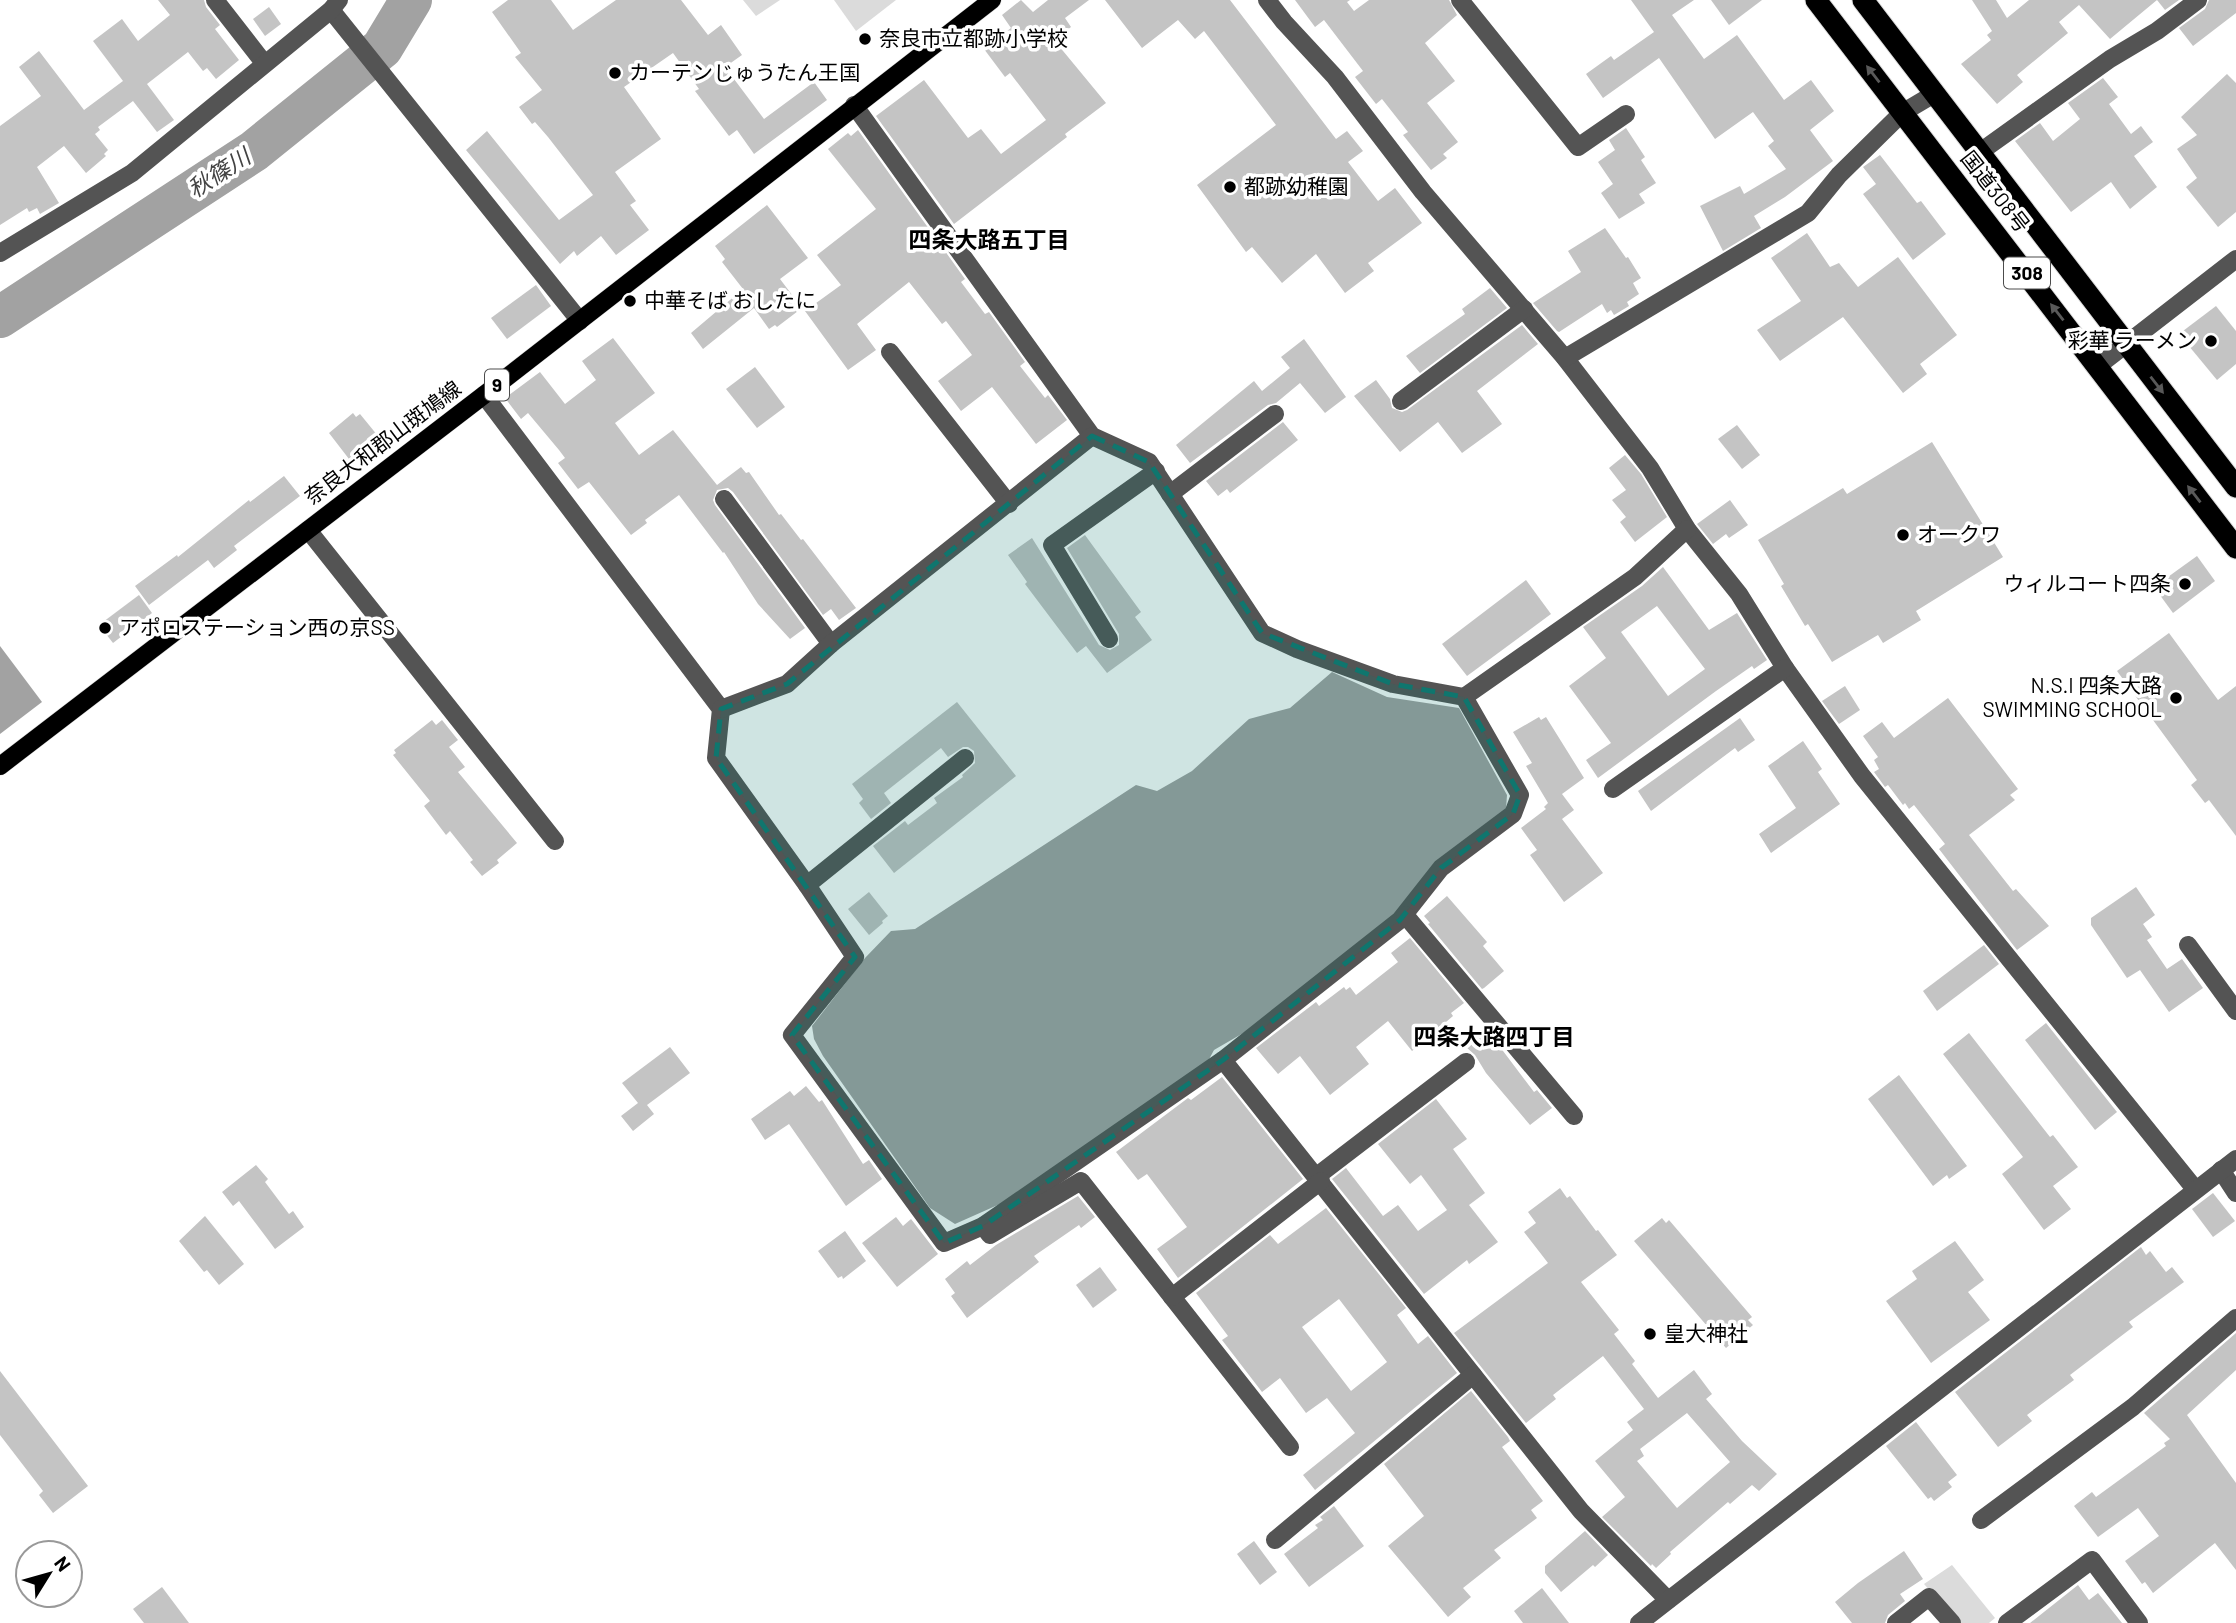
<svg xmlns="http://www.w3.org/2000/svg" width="2236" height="1623" viewBox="0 0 2236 1623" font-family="Barlow,'Noto Sans JP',sans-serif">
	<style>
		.green { fill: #dbdbdb }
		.water { fill: #a2a2a2 }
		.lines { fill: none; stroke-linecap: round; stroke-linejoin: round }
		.river { stroke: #a2a2a2; stroke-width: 42 }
		.building { fill: #c4c4c4; fill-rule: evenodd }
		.major-casing { stroke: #dbdbdb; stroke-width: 19 }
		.highway-casing { stroke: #dbdbdb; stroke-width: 23 }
		.minor { stroke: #545454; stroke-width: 18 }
		.major { stroke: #000; stroke-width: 18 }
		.highway { stroke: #000; stroke-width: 21 }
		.oneway { fill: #595959 }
		.marked { fill: #0f766e; fill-opacity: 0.2; stroke: #0f766e; stroke-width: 5; stroke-dasharray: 14 9; stroke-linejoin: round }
		.poi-dot { fill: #000; stroke: #fff; stroke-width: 2.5 }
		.labels { text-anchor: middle; stroke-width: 7; stroke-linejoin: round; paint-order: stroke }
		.shield { fill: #fff; stroke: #4c4c4c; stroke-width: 2 }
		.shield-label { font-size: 19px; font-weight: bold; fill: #000 }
		.poi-label { font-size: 21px; fill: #000; stroke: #fff; text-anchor: start }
		.street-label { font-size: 21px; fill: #000; stroke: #fff }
		.water-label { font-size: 23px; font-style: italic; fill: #434343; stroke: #fff }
		.neighbourhood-label { font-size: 23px; font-weight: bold; fill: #000; stroke: #fff }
	</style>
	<rect width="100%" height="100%" fill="#fff"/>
	<g class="green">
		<polygon points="743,0 780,0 756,16"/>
		<polygon points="834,0 896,0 856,31"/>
		<polygon points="1952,1565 1995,1618 1989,1623 1959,1623 1924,1584"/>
	</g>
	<g class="water">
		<polygon points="0,646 42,702 0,734"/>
		<polygon points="1332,672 1387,697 1459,708 1507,795 1506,809 1393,919 1264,1021 1214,1050 1207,1063 1000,1204 955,1224 930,1208 823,1056 814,1039 812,1026 865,958 891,931 915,929 1136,785 1157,791 1192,771 1249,719 1290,708"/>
	</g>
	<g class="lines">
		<polyline class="river" points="0,317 254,151 382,48 411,0"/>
	</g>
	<g class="building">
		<polygon points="158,0 204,0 206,7 220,25 215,29 239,60 216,79 207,68 203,71 188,52 147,84 174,120 157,132 133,101 98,127 100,130 95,134 108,150 104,154 106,156 86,173 64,146 37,167 59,203 40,214 37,208 29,212 27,208 0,225 0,126 41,96 19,67 39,51 84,110 123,81 93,41 122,19 138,41 170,15"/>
		<polygon points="508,0 551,0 573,30 616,0 681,0 708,35 721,25 742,55 725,67 764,119 814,82 827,100 754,154 737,130 729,136 695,91 699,89 673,53 624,87 661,139 615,172 636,201 630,205 649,230 616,255 601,236 577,256 574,251 560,264 466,150 487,131 559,220 593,195 548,137 535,122 532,124 519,107 542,90 515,57 521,53 492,12"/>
		<polygon points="1021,0 1033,12 1048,0 1089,0 1065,18 1071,27 1054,40 1106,103 1065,134 1067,137 954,224 876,116 924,80 968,138 981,129 1001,154 1046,120 1010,73 1005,77 984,49 1011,28 1002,15"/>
		<polygon points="1105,0 1230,0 1336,139 1347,131 1363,151 1348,162 1378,201 1395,188 1422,223 1368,263 1374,271 1345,293 1316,254 1282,283 1252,247 1246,252 1197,185 1276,125 1204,31 1195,39 1178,20 1142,48"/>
		<polygon points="1295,0 1350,0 1347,2 1354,11 1369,0 1449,0 1457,15 1425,43 1455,81 1427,103 1458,142 1443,154 1447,158 1431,170 1403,135 1408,132 1382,99 1376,104 1355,77 1363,71 1324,20 1315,27"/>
		<polygon points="1631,0 1694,0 1672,15 1704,59 1737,35 1784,100 1811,80 1834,111 1810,130 1833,161 1785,197 1754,216 1761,228 1723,251 1700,206 1740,186 1744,194 1786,169 1768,146 1774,141 1753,112 1715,139 1659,58 1603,98 1586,74 1611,56 1614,60 1654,32"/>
		<polygon points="1711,0 1762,0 1729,25"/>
		<polygon points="1972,0 1996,0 2007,18 2029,0 2157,0 2110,39 2079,5 2059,22 2068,33 2017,75 2023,82 1997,104 1961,64 1991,40 1987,35 1992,31"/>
		<polygon points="2157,0 2179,0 2165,10"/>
		<polygon points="2209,0 2236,0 2236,13 2193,46 2179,28 2205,9"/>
		<polygon points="269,7 281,24 265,36 253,19"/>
		<polygon points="2227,74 2236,83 2236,212 2218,227 2186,187 2197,178 2177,149 2197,135 2181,117"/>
		<polygon points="2103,78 2118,97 2109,104 2131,134 2141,126 2153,142 2134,156 2157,187 2130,209 2111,182 2071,212 2015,141 2040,123 2053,141 2080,119 2068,103"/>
		<polygon points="1626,128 1645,157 1641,160 1656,183 1639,194 1645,203 1619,219 1601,193 1613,184 1598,162 1615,150 1609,140"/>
		<polygon points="858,130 965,279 961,282 985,314 989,312 1025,362 1020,366 1045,398 1048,395 1067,420 1036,444 992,387 961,411 938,381 972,355 946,321 942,324 909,282 857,324 876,350 848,370 805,311 841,285 817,255 876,209 828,149 848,133 851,136"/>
		<polygon points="1880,155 1917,203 1921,201 1946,234 1913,260 1863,194 1876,184 1863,167"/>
		<polygon points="767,205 808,258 780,279 802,308 777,327 775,325 769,329 754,308 703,349 691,333 743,289 722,262 725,259 715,246"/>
		<polygon points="1605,228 1626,258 1628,257 1641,278 1633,283 1639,294 1627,302 1629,306 1614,315 1611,310 1607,313 1602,304 1559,332 1557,331 1533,303 1581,272 1568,251"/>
		<polygon points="1807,233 1830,267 1839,263 1858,287 1898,257 1957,335 1920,364 1927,374 1903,393 1843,317 1780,361 1757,330 1801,301 1771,258"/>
		<polygon points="536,285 551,306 507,339 491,318"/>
		<polygon points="1490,288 1507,308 1420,373 1406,356 1465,314 1462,309"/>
		<polygon points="2216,306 2236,331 2236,364 2217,380 2179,334"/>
		<polygon points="1522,325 1538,344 1477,391 1502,424 1462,453 1438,422 1400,452 1354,396 1376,380 1390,399 1392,408 1402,412 1407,410"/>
		<polygon points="613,338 655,393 615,423 639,455 673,430 717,485 741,467 746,473 749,472 779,515 781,514 801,540 803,539 856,608 839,620 831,609 823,615 733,492 728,488 717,490 713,500 715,505 805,628 790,639 758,604 724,552 723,553 679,495 645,520 647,523 631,535 589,482 578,489 558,463 565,458 559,450 528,413 521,419 505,398 540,372 565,404 596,380 582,361"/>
		<polygon points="1304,339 1346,397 1325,413 1300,383 1276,403 1268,405 1190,463 1176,445 1254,381 1262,391 1290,368 1281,357"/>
		<polygon points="755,367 785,407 757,428 726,389"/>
		<polygon points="353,413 356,417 360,414 378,436 349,459 329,433"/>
		<polygon points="1283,422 1298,440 1230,493 1227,489 1218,496 1206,481"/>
		<polygon points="1737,425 1760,455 1742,469 1718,439"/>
		<polygon points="1932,442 2003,557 1916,611 1921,620 1883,643 1878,635 1832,662 1808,624 1805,626 1781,586 1784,584 1758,540 1843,488 1847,494"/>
		<polygon points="1625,455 1641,474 1667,517 1635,542 1620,522 1626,517 1612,500 1626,490 1609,468"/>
		<polygon points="284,476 300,496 234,546 237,550 214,568 208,560 149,605 135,586 177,555 178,557 249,500 250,502"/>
		<polygon points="1730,500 1748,525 1729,538 1726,534 1713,544 1697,524"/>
		<polygon points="1085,535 1141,612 1135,617 1152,640 1107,673 1086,646 1077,653 1025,584 1027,582 1008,555 1032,538 1099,645 1110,650 1119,645 1119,634 1067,548"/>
		<polygon points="2197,556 2215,581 2173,613 2154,587"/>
		<path d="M1663,567L1709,630L1737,613L1767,660L1754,669L1752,666L1716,691L1598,778L1586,760L1611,743L1569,686L1606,658L1583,627L1642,586ZM1657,606L1705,669L1668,696L1621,632Z"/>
		<polygon points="1526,580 1551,614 1467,676 1442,644"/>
		<polygon points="139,595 152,613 113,643 99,625"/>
		<polygon points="2169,633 2218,700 2236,686 2236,836 2209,800 2205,803 2191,785 2197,780 2117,671"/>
		<polygon points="1845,686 1860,710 1839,724 1822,701"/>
		<polygon points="1948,698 2018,789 2010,795 2015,800 1969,835 2013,891 2016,889 2049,926 2017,950 1939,849 1945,844 1914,805 1909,809 1905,803 1903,805 1888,785 1885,787 1874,772 1879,769 1874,760 1878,757 1863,736 1882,722 1894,738"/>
		<polygon points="957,702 1016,776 894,873 873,846 905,821 908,825 937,803 934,798 963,777 962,775 975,763 974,751 968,747 963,747 948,757 941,748 884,793 891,803 871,819 859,803 863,799 852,784"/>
		<polygon points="1539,717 1541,720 1546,717 1584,778 1562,794 1574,810 1562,819 1603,873 1564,902 1530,855 1537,850 1521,828 1546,809 1544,807 1548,803 1526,766 1532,763 1513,732"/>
		<polygon points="1740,718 1755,740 1738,752 1735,748 1651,811 1638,791"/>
		<polygon points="432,720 436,725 442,720 458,740 449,747 465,767 458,772 517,843 497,860 499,863 482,876 470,862 473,860 450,831 446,835 424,806 430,801 393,755 396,753 394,750"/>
		<polygon points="1803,741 1822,769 1818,772 1840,804 1771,853 1759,834 1796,808 1768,766"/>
		<polygon points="2136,887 2155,915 2143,924 2152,937 2147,940 2167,969 2182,959 2203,988 2169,1012 2140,970 2127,978 2091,925 2091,918"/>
		<polygon points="869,892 888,916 882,921 883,923 869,935 848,909"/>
		<polygon points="1447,896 1487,942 1483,946 1504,971 1484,988 1482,989 1428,924 1430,923 1424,916"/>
		<polygon points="1410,938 1464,1003 1451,1013 1453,1016 1412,1051 1388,1021 1356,1047 1369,1064 1330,1095 1300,1056 1278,1074 1256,1048 1316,1002 1319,1006 1344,987 1346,990 1350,987 1356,995 1398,962 1391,953"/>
		<polygon points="1984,945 1999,964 1937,1011 1923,991"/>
		<polygon points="2046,1023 2117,1112 2095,1130 2025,1040"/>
		<polygon points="1488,1031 1534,1092 1537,1090 1552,1108 1530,1125 1486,1073 1475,1055 1466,1047"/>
		<polygon points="1969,1033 2050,1137 2053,1135 2078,1167 2053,1186 2071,1209 2044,1230 2002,1174 2023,1157 1943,1054"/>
		<polygon points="670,1047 690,1073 647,1105 654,1114 633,1131 621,1116 638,1103 622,1083"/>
		<polygon points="1899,1075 1967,1166 1949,1179 1947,1175 1933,1186 1868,1099"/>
		<polygon points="1222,1077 1303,1179 1178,1278 1157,1249 1187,1227 1147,1174 1138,1180 1116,1152 1188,1098 1191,1100"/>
		<polygon points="806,1086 819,1102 822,1100 863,1164 869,1160 882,1179 846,1206 789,1124 765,1140 751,1119 790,1091 794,1096"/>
		<polygon points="1436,1099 1467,1139 1453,1149 1485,1193 1469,1205 1498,1242 1469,1264 1467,1260 1424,1294 1332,1179 1346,1168 1383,1216 1398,1205 1418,1231 1447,1210 1421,1175 1410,1184 1378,1144"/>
		<polygon points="256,1165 268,1179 265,1182 289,1214 293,1211 304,1227 275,1249 239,1201 233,1206 222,1192"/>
		<path d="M1560,1188L1567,1198L1570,1196L1596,1231L1598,1230L1617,1255L1581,1282L1619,1330L1614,1334L1635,1361L1632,1364L1658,1398L1694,1370L1712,1394L1706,1399L1742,1441L1777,1474L1759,1491L1752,1485L1730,1504L1728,1502L1670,1552L1671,1554L1656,1568L1652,1564L1651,1566L1602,1517L1625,1497L1595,1461L1633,1430L1627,1422L1644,1409L1603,1356L1553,1395L1556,1399L1526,1423L1454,1333L1548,1263L1524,1232L1536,1223L1528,1212ZM1687,1413L1730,1462L1677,1508L1637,1461L1644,1456L1640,1449Z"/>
		<polygon points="2213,1193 2235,1221 2213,1237 2192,1209"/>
		<polygon points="1078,1196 1095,1217 1081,1228 1079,1225 1034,1256 1039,1262 967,1318 951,1296 955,1293 945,1279 967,1261 970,1265 996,1245"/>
		<path d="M1326,1208L1406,1308L1397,1315L1418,1344L1428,1336L1457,1373L1315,1490L1303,1475L1355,1433L1327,1398L1306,1413L1280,1378L1262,1392L1222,1340L1228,1336L1196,1293L1270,1235L1278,1244ZM1339,1299L1387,1362L1351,1391L1302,1327Z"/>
		<polygon points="205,1216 244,1264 219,1285 207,1270 204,1272 179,1241"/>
		<polygon points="896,1217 903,1226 911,1219 938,1254 897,1287 862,1243"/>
		<polygon points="1662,1218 1666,1223 1669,1220 1752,1317 1748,1320 1753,1325 1726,1348 1634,1241"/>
		<polygon points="845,1231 866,1261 843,1279 842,1276 838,1278 818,1251"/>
		<polygon points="1955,1241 1984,1280 1968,1292 1990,1320 1931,1363 1886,1301 1917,1279 1912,1271"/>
		<polygon points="2141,1247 2146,1255 2150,1251 2166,1272 2172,1267 2184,1282 2129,1322 2133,1327 2070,1375 2074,1380 2027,1415 2032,1421 1998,1447 1955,1392"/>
		<polygon points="1100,1267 1117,1290 1093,1308 1076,1285"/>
		<polygon points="2236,1333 2236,1370 2187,1415 2236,1483 2236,1570 2215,1543 2153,1593 2145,1582 2142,1584 2125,1561 2159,1536 2138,1508 2098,1537 2074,1506 2092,1492 2096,1497 2166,1446 2164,1443 2170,1439 2144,1413"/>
		<polygon points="0,1371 88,1486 53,1513 39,1495 43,1491 0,1435"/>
		<polygon points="1471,1391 1508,1437 1510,1441 1502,1447 1543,1501 1531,1510 1537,1518 1494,1550 1501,1558 1463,1588 1471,1597 1448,1617 1388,1546 1424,1516 1384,1464"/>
		<polygon points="1916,1422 1957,1475 1948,1482 1952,1487 1934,1501 1931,1497 1928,1499 1886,1446"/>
		<polygon points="1334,1506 1364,1546 1309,1587 1284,1554 1318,1528 1315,1525 1323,1520 1320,1517"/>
		<polygon points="1585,1531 1608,1555 1595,1567 1593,1565 1561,1592 1545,1573 1545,1566"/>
		<polygon points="1254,1541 1277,1572 1260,1585 1237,1554"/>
		<polygon points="1904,1551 1923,1579 1900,1594 1905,1601 1888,1615 1885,1623 1852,1623 1835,1602 1858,1583"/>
		<polygon points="2078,1585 2089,1600 2098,1593 2122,1623 2030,1623"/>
		<polygon points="162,1587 189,1623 144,1623 133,1609"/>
		<polygon points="1542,1588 1569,1623 1523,1623 1514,1611"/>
	</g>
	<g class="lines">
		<g class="major-casing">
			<polyline id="major" points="0,766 484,395 992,0"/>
		</g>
		<g class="highway-casing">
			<g id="highway">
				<polyline points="1816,0 2236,548"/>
				<polyline points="1863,0 2236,487"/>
			</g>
		</g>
		<g class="minor">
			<polyline points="215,0 264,63"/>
			<polyline points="1267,0 1284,22 1335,77 1423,192 1565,358 1650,468 1687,529 1739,594 1785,668 1862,776 2195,1189"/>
			<polyline points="1460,0 1578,147 1626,114"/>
			<polyline points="331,10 580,321"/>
			<polyline points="1980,152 2110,59 2157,31 2198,0"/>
			<polyline points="0,253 132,173 331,10 339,0"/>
			<polyline points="890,352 1009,504"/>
			<polyline points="1565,358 1808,213 1839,175 1902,113 1934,94"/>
			<polyline points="2098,366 2236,259"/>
			<polyline points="484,395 721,709 716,758 807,885 855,957 792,1035 944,1243 983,1226 1223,1060 1400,920 1441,868 1513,814 1520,795 1464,697 1393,684 1297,649 1262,633 1149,462 1092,436 854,105"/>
			<polyline points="1401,401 1524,309"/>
			<polyline points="1170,494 1275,414"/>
			<polyline points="724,499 831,644"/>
			<polyline points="308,530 555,841"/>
			<polyline points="1109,639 1052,545 1156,471"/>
			<polyline points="1464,697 1635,577 1687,529"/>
			<polyline points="721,709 787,684 831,644 1092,436"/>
			<polyline points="1613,789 1785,668"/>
			<polyline points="807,885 965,758"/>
			<polyline points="1405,915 1574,1116"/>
			<polyline points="2188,945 2236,1011"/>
			<polyline points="1223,1060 1581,1511 1668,1600"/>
			<polyline points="2221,1170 2236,1193"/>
			<polyline points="1317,1176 1466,1062"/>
			<polyline points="983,1226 990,1235 1081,1181 1290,1447"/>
			<polyline points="1172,1297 1321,1181"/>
			<polyline points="1981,1520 2133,1407 2236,1318"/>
			<polyline points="1275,1540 1473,1375"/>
			<polyline points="1639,1623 2236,1159"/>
			<polyline points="1896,1623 1929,1597 1952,1623"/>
			<polyline points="2007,1623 2092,1560 2139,1623"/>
		</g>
		<use href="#major" class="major"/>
		<use href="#highway" class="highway"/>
	</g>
	<defs><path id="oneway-solid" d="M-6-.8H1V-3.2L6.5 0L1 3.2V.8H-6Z" transform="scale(1.75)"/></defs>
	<g class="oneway">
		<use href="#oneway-solid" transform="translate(1873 74) rotate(-128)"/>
		<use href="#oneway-solid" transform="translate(2057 312) rotate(-128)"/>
		<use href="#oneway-solid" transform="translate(2157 385) rotate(52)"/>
		<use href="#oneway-solid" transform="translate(2194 494) rotate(-128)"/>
	</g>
	<path class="marked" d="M1092,436L1149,462L1262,633L1393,684L1464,697L1520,795L1513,814L1441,868L1400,920L1223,1060L983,1226L944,1243L792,1035L855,957L716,758L721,709L787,684Z"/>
	<g class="poi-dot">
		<circle cx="865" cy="39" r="7"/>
		<circle cx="615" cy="73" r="7"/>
		<circle cx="1230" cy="187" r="7"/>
		<circle cx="630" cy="301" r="7"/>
		<circle cx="2211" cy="341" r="7"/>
		<circle cx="1903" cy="535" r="7"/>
		<circle cx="2185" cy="584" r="7"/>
		<circle cx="105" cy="628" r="7"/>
		<circle cx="2176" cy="698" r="7"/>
		<circle cx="1650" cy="1334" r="7"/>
	</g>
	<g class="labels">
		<g class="shield">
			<rect x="2004" y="257.5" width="46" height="31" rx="5"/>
			<rect x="485" y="369.5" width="24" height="31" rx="5"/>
		</g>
		<g class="shield-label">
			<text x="2027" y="280">308</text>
			<text x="497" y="392">9</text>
		</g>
		<g class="poi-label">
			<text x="879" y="46">奈良市立都跡小学校</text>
			<text x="629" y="80">カーテンじゅうたん王国</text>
			<text x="1244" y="194">都跡幼稚園</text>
			<text x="644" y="308">中華そば おしたに</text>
			<text x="2197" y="348" text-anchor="end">彩華 ラーメン</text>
			<text x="1917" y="542">オークワ</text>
			<text x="2171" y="591" text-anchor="end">ウィルコート四条</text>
			<text x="119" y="635">アポロステーション西の京SS</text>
			<text x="2162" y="693" text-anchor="end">N.S.I 四条大路<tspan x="2162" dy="24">SWIMMING SCHOOL</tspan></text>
			<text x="1664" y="1341">皇大神社</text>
		</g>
		<g class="street-label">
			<text transform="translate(1995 192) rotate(52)" y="7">国道308号</text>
			<text transform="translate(383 443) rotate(-37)" y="7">奈良大和郡山斑鳩線</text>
		</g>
		<g class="water-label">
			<text transform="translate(219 173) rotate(-33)" y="8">秋篠川</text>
		</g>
		<g class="neighbourhood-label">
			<text x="989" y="248">四条大路五丁目</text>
			<text x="1494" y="1045">四条大路四丁目</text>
		</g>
	</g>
	<g transform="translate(49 1574) rotate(53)"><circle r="33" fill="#ffffff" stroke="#999999" stroke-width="2"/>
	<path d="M0-5L12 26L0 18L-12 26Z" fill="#000000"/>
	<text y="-10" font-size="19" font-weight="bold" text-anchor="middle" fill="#000000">N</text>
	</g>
</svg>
